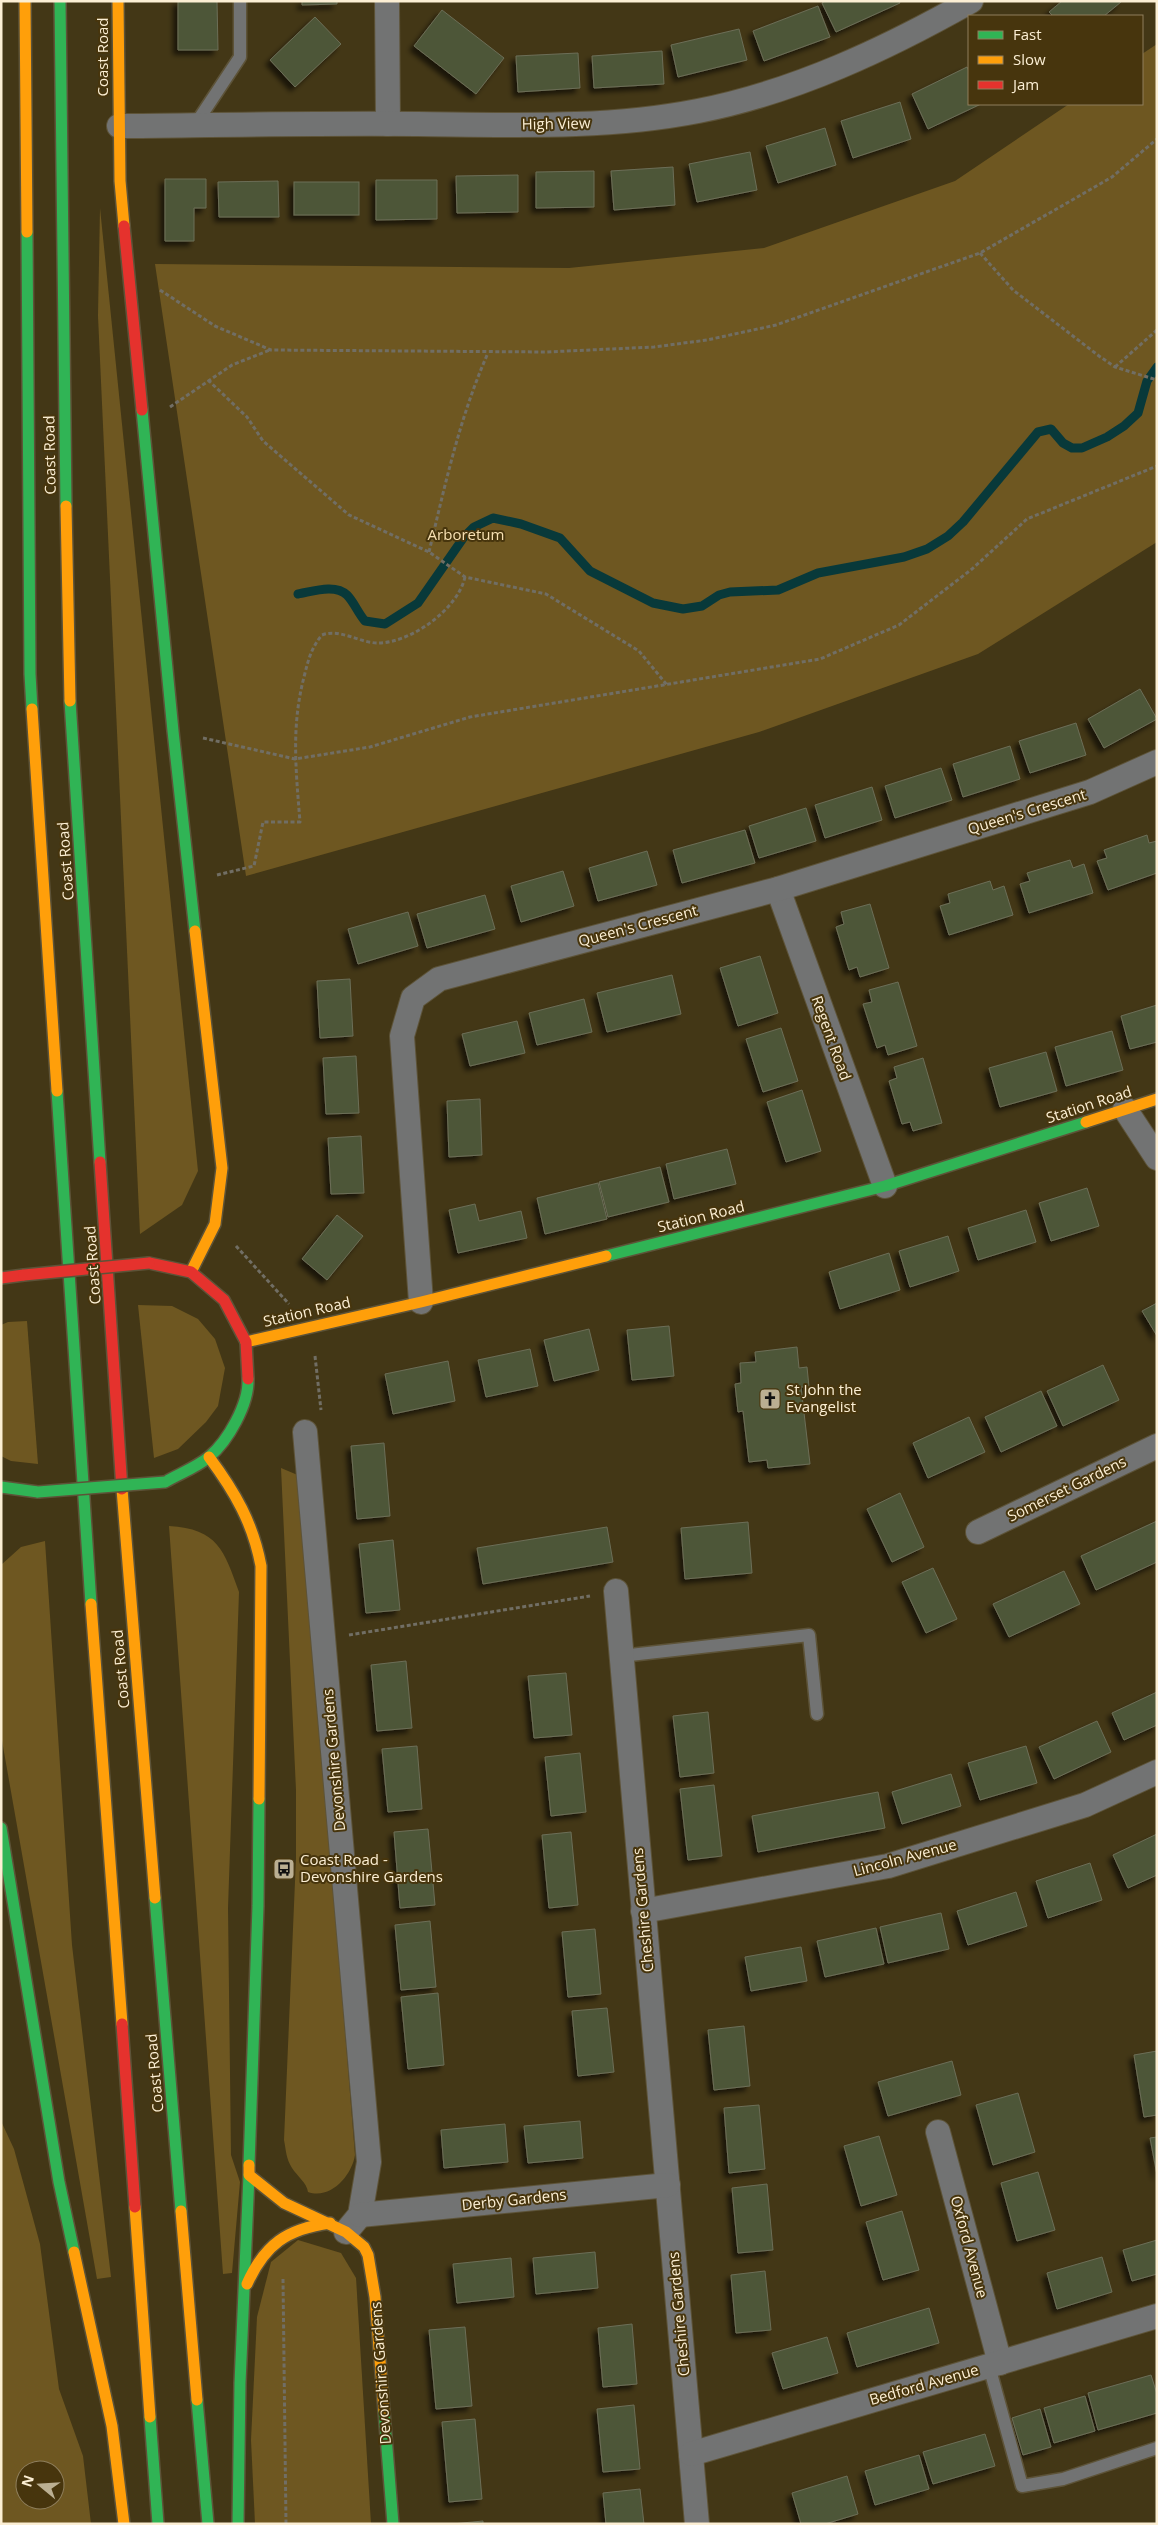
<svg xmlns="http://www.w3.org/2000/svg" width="1158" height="2525" viewBox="0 0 1158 2525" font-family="'Open Sans',sans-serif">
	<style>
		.green { fill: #6e5721; fill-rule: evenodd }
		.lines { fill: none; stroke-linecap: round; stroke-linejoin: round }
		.stream { stroke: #08393a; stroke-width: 9 }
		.building { fill: #4d5639; stroke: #6c6e57; filter: url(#shadow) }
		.lane-casing { stroke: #5d5338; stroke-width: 15 }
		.street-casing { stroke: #5d5338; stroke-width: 26 }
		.fast-casing { stroke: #5d5338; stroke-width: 14 }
		.slow-casing { stroke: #5d5338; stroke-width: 14 }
		.jam-casing { stroke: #5d5338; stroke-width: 14 }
		.path { stroke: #716e64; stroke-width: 3; stroke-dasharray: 4 2.5; stroke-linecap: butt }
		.lane { stroke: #727373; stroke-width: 12 }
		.street { stroke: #727373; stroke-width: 24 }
		.fast { stroke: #30b455; stroke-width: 11 }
		.slow { stroke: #ff9f0a; stroke-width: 11 }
		.jam { stroke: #e5322d; stroke-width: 11 }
		.fast-bridge-casing { stroke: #5d5338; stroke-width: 14; stroke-linecap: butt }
		.jam-bridge-casing { stroke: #5d5338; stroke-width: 14; stroke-linecap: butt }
		.fast-bridge { stroke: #30b455; stroke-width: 11 }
		.jam-bridge { stroke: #e5322d; stroke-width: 11 }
		.labels { text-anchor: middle; stroke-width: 4; stroke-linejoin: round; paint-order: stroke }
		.street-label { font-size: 15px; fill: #fcefd4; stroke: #47350d }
		.park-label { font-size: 15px; fill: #f7e0b2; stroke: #47350d }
		.poi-label { font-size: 15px; fill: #fcefd4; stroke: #47350d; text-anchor: start }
	</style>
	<defs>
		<filter id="shadow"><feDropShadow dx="-4.5" dy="4.5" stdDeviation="2.5" flood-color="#0009"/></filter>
	</defs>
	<rect width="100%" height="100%" fill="#433716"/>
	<g class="green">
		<polygon points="1157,44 1157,542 978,654 759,732 246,876 155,264 569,268 764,248 955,181 1069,104 1142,104 1142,54"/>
		<polygon points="100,208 198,1171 182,1205 140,1234 98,316"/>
		<polygon points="138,1305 172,1306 198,1319 215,1339 225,1368 218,1406 206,1422 178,1449 154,1458"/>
		<polygon points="27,1321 38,1464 11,1461 1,1456 1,1325 8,1322"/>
		<path d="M281,1468L300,1476L355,2155C352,2175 331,2200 308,2192C307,2183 297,2176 292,2168C286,2159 286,2150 284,2140L296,1858V1790Z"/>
		<path d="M169,1526C218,1529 224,1550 239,1592L228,1908L231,2155L240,2182L232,2273L223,2274Z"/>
		<polygon points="45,1541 72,1945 111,2277 97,2279 1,1735 1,1565 21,1547"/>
		<path d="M1,2121L14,2149L40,2244L59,2389L83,2456L91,2524H1ZM25,2470H55V2500H25Z"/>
		<polygon points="298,2240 341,2253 356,2278 371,2524 255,2524 251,2440 257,2317 271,2262"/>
	</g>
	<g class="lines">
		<path class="stream" d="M298,594C311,592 335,583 347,595C354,602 358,613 365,621L385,624L418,603L464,537L474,527L493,518L521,524L560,538L590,571L653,603L683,609L702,606L719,595L730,592L778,590L818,573L904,557L927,549L948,536L963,522L1038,432L1051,429L1063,443L1072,448H1082L1107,437L1124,426L1138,413L1147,381L1157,367"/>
	</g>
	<g class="building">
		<polygon points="178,1 217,1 218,50 178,50"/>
		<polygon points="302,1 337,1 337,4 302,5"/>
		<polygon points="825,1 899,1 900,3 836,32 822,3"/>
		<polygon points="1062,1 1121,1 1121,2 1104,16 1053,16 1049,12"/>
		<polygon points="818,6 830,37 764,61 753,31"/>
		<polygon points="442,10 504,58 476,94 414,46"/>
		<polygon points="315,17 341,44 295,87 270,60"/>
		<polygon points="739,29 747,60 678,77 671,45"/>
		<polygon points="662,51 664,84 594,88 592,56"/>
		<polygon points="578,53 580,88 518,92 516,56"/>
		<polygon points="967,67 969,71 969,104 981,104 928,129 912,94"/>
		<polygon points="900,102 911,139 853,158 841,121"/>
		<polygon points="825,128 836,165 778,183 766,146"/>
		<polygon points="750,152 757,190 697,202 689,164"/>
		<polygon points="673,167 675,205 614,210 611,171"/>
		<polygon points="594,171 594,207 536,208 536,172"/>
		<polygon points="518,175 518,212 457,213 456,176"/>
		<polygon points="165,179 206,179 206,208 194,208 194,241 165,241"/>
		<polygon points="376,180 437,180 437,219 376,220"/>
		<polygon points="278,181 279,217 219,217 218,182"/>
		<rect x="294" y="182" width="65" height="33"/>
		<polygon points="1140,689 1157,719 1104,748 1088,719"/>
		<polygon points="1076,723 1086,755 1030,773 1019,741"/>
		<polygon points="1010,746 1020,779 963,797 953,764"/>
		<polygon points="941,768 952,800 895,818 885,786"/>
		<polygon points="872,787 882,820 825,838 815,805"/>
		<polygon points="806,808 816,841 759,858 749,826"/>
		<polygon points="745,830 755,863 682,883 673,850"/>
		<polygon points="1147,835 1149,843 1157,841 1157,873 1108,890 1097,861 1107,858 1104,850"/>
		<polygon points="647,851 657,885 598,901 589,868"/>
		<polygon points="1070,860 1073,868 1084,864 1093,893 1029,913 1020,884 1030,881 1027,873"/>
		<polygon points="563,871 574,906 521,922 511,886"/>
		<polygon points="990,881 993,890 1004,886 1013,915 949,935 940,906 950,903 948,894"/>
		<polygon points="485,895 495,929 427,948 417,914"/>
		<polygon points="870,904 889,968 860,977 857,967 849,970 836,927 844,924 841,912"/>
		<polygon points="408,912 418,946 358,964 348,929"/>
		<polygon points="760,956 778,1013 738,1026 720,968"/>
		<polygon points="672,975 681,1014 607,1032 597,993"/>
		<polygon points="350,979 353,1036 320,1038 317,981"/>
		<polygon points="898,982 917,1046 888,1055 885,1045 877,1048 863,1004 872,1002 869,990"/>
		<polygon points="584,999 592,1032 537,1045 529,1013"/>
		<polygon points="1157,1005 1157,1042 1130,1049 1121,1016"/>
		<polygon points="517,1021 525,1053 470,1066 462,1034"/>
		<polygon points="781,1028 798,1081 763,1092 746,1039"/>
		<polygon points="1112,1031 1123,1070 1066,1086 1055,1047"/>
		<polygon points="1046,1052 1057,1091 1000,1107 989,1068"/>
		<polygon points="356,1056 359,1113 326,1114 323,1058"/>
		<polygon points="923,1058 942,1123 913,1131 910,1122 902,1124 889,1081 897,1078 894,1067"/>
		<polygon points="802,1090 821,1151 786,1162 767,1102"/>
		<polygon points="480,1099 482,1155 449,1157 447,1101"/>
		<polygon points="361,1136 364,1193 331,1194 328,1138"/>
		<polygon points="727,1149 736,1184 674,1199 666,1164"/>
		<polygon points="660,1167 669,1202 608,1217 599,1182"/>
		<polygon points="598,1183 607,1219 545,1234 537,1198"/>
		<polygon points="1087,1188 1099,1226 1051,1241 1039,1203"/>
		<polygon points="475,1204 479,1221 521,1211 527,1238 458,1253 449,1210"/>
		<polygon points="1026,1210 1036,1242 978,1260 968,1228"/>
		<polygon points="337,1215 363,1236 327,1280 302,1259"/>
		<polygon points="948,1236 959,1271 910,1287 899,1251"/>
		<polygon points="889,1253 900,1290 840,1309 829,1272"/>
		<polygon points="1157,1303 1157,1336 1142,1311"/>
		<polygon points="669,1326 674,1376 632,1380 627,1330"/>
		<polygon points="589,1329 599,1370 554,1381 544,1340"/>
		<polygon points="797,1347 799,1368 807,1367 809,1387 801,1387 810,1464 768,1468 767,1460 749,1462 743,1411 738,1412 735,1384 741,1383 740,1363 756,1362 755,1352"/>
		<polygon points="530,1349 538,1386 486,1397 478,1360"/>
		<polygon points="448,1361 455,1401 393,1414 385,1374"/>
		<polygon points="1103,1365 1119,1400 1063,1426 1047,1391"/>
		<polygon points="1041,1391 1057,1426 1001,1452 985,1417"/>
		<polygon points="969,1417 985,1452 928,1478 913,1443"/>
		<polygon points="384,1443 390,1516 357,1519 351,1446"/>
		<polygon points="900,1493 924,1547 892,1562 867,1509"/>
		<polygon points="1157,1521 1157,1562 1096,1590 1081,1556"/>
		<polygon points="748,1522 752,1573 685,1579 681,1528"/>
		<polygon points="607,1527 613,1562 483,1584 477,1548"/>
		<polygon points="393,1540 400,1610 366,1613 359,1544"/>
		<polygon points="933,1568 957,1619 926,1633 902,1582"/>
		<polygon points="1064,1571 1080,1604 1009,1637 993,1604"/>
		<polygon points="406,1661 412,1728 377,1731 371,1665"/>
		<polygon points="566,1673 572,1735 534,1738 528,1676"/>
		<polygon points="1157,1692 1157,1725 1124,1740 1112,1713"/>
		<polygon points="708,1712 714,1773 680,1777 673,1716"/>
		<polygon points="1097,1721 1111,1752 1054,1779 1039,1747"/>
		<polygon points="417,1746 422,1809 388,1812 382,1749"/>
		<polygon points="1026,1746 1037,1783 980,1800 968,1763"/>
		<polygon points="580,1753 586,1812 551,1816 545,1757"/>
		<polygon points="951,1774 961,1806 902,1824 892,1792"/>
		<polygon points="714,1785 722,1856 688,1860 680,1789"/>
		<polygon points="878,1792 885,1828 758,1852 752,1816"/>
		<polygon points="428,1829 435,1905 400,1908 394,1832"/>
		<polygon points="571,1832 578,1905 549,1908 542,1835"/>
		<polygon points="1157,1834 1157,1875 1128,1888 1113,1855"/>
		<polygon points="1090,1863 1102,1900 1048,1918 1036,1881"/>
		<polygon points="1016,1892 1027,1926 968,1945 957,1911"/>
		<polygon points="941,1913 949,1949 888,1963 880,1927"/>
		<polygon points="430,1921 436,1987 401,1990 395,1925"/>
		<polygon points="876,1928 884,1964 825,1977 817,1941"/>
		<polygon points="595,1929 601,1994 568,1997 562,1932"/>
		<polygon points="801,1947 807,1981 751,1991 745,1957"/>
		<polygon points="438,1993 444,2065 408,2069 401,1997"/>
		<polygon points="607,2008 614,2072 578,2076 572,2011"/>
		<polygon points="744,2026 750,2086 714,2090 708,2030"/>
		<polygon points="1157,2051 1157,2115 1144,2117 1134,2055"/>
		<polygon points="952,2061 961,2095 888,2116 878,2082"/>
		<polygon points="1018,2093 1035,2152 993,2165 976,2105"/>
		<polygon points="759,2105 765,2169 729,2173 724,2108"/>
		<polygon points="580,2121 583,2158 528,2163 524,2126"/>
		<polygon points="505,2124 508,2162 444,2168 441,2130"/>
		<polygon points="879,2136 897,2195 861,2206 844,2146"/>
		<polygon points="1157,2137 1157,2175 1150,2138"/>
		<polygon points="1038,2172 1055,2230 1017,2241 1001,2183"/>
		<polygon points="767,2184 773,2250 738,2253 732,2188"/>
		<polygon points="902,2211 919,2270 883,2280 866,2222"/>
		<polygon points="1157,2240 1157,2274 1132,2281 1123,2250"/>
		<polygon points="595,2252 598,2288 536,2294 533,2258"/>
		<polygon points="1102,2257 1112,2292 1057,2309 1047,2273"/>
		<polygon points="511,2258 514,2297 457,2303 453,2264"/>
		<polygon points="765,2271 771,2330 736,2333 731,2275"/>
		<polygon points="929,2308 939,2343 857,2367 847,2333"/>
		<polygon points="632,2324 637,2384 603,2387 598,2328"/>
		<polygon points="465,2327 472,2406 436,2409 429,2330"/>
		<polygon points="827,2337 838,2373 783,2389 772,2353"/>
		<polygon points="1151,2375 1157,2394 1157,2413 1098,2430 1088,2393"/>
		<polygon points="1085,2396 1095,2431 1054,2443 1044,2408"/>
		<polygon points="634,2405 640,2469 603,2472 597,2409"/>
		<polygon points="1040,2409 1051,2447 1023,2455 1012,2418"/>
		<polygon points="475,2419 482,2499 449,2502 442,2422"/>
		<polygon points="985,2434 995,2466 933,2484 923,2452"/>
		<polygon points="919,2455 929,2489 875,2505 865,2471"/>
		<polygon points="847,2476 858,2514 825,2524 801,2524 792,2493"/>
		<polygon points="640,2489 644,2524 606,2524 603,2493"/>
		<polygon points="483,2521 483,2524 452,2524"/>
	</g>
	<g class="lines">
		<g class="lane-casing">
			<g id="lane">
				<polyline points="195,125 240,57 240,1"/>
				<polyline points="621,1656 809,1635 817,1714"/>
				<polyline points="989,2366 1022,2486 1063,2479 1157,2448"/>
			</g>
		</g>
		<g class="street-casing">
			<g id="street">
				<polyline points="387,1 388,124"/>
				<path d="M119,126C218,125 318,123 418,124C512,125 606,129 698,111C795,92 886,49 971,1"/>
				<polyline points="778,889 885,1186"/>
				<polyline points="1125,1109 1157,1158"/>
				<polyline points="421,1302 402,1036 413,998 439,979 778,889 1090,792 1157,762"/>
				<polyline points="305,1432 369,2162 360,2215 346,2232"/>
				<polyline points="978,1532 1157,1446"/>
				<polyline points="616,1591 697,2524"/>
				<polyline points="643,1911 888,1866 1085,1805 1157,1772"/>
				<polyline points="938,2132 1000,2363"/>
				<polyline points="360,2215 668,2185"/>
				<polyline points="691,2454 1157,2316"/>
			</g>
		</g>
		<g class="fast-casing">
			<g id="fast">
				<polyline points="60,1 66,506"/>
				<polyline points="27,232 30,674 32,709"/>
				<polyline points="142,410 173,731 195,931"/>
				<polyline points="70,701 100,1162"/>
				<polyline points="57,1091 91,1604"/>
				<polyline points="606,1256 885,1186 1086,1122"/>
				<path d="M165,1482C179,1474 197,1467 209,1457C228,1441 249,1404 248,1379"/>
				<polyline points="1,1487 38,1492"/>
				<polyline points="1,1828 59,2182 74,2252"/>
				<polyline points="155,1898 181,2211"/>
				<polyline points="249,2165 258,1906 259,1799"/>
				<polyline points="197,2400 208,2524"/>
				<polyline points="384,2411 393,2524"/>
				<polyline points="150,2417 158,2524"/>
				<polyline points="238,2524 240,2383 249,2175"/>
			</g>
		</g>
		<g class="slow-casing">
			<g id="slow">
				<polyline points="25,1 27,232"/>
				<polyline points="118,1 120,181 124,226"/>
				<polyline points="66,506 70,701"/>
				<polyline points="32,709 57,1091"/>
				<polyline points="1086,1122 1157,1099"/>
				<polyline points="191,1272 215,1224 222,1168 195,931"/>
				<polyline points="246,1342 421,1302 606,1256"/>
				<path d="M209,1457C235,1492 253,1523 261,1566L259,1799"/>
				<polyline points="122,1489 155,1898"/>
				<polyline points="91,1604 122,2024"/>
				<polyline points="249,2165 249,2175 284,2203 346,2232 364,2247 368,2255 375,2297 384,2411"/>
				<polyline points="135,2207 150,2417"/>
				<polyline points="181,2211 197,2400"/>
				<polyline points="74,2252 112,2426 124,2524"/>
				<path d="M247,2284C265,2244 287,2229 330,2223"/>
			</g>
		</g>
		<g class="jam-casing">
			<g id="jam">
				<polyline points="124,226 142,410"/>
				<polyline points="100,1162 122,1489"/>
				<polyline points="149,1263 191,1272 224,1300 246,1342 248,1379"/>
				<polyline points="1,1278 24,1275"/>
				<polyline points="122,2024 135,2207"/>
			</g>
		</g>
		<g class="path">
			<polyline points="980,253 1013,290 1099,356 1115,367 1157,380"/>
			<polyline points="160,290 215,326 271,350 546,352 654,347 707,340 776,325 980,253 1112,177 1157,139"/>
			<polyline points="1115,367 1157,330"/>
			<polyline points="208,380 247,417 263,441 349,515 429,552 465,577 546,594 639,651 667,685"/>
			<polyline points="170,407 232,365 270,350"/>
			<path d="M429,552C445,485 460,416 488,353"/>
			<polyline points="203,738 295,759 370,747 470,717 820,659 899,625 972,569 1027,519 1157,466"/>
			<path d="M217,875L254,866L263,822H300C296,771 291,727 304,677C308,661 311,648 322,635C340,628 359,643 378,643C411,643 458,609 465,577"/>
			<polyline points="236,1246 289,1304"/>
			<polyline points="315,1356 321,1410"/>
			<polyline points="349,1635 590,1596"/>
			<polyline points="283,2279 286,2524"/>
		</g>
		<use href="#lane" class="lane"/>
		<use href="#street" class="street"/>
		<use href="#fast" class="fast"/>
		<use href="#slow" class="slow"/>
		<use href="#jam" class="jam"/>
		<g class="fast-bridge-casing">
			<polyline id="fast-bridge" points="38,1492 165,1482"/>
		</g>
		<g class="jam-bridge-casing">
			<polyline id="jam-bridge" points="24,1275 149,1263"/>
		</g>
		<use href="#fast-bridge" class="fast-bridge"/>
		<use href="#jam-bridge" class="jam-bridge"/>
	</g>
	<defs>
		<g id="church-square" transform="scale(1.125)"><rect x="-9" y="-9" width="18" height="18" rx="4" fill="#bbaf92" stroke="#47350d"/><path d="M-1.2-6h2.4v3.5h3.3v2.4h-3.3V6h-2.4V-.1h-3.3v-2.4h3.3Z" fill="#111"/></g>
		<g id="bus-square" transform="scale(1.125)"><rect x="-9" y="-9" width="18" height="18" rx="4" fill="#bbaf92" stroke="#47350d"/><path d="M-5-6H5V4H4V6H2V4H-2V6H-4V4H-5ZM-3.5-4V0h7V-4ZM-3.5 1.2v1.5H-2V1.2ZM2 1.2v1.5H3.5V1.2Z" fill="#111"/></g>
	</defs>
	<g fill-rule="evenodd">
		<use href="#church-square" x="770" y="1399"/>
		<use href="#bus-square" x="284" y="1869"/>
	</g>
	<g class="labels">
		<g class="street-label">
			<text transform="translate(103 57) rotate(-90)" y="5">Coast Road</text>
			<text transform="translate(556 124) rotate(-1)" y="5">High View</text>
			<text transform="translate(50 455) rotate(-91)" y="5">Coast Road</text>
			<text transform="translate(1027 812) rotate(-17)" y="5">Queen's Crescent</text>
			<text transform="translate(66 861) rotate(-94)" y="5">Coast Road</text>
			<text transform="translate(638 926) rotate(-15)" y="5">Queen's Crescent</text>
			<text transform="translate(831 1038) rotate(70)" y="5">Regent Road</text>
			<text transform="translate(1089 1105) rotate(-18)" y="5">Station Road</text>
			<text transform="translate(701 1217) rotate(-14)" y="5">Station Road</text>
			<text transform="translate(93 1265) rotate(-94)" y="5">Coast Road</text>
			<text transform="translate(307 1312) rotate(-13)" y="5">Station Road</text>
			<text transform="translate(1067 1489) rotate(-26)" y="5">Somerset Gardens</text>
			<text transform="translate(121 1669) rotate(-95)" y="5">Coast Road</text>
			<text transform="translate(334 1760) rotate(-95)" y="5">Devonshire Gardens</text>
			<text transform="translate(905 1858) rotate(-15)" y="5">Lincoln Avenue</text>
			<text transform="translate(643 1910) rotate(-95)" y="5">Cheshire Gardens</text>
			<text transform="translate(155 2073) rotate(-95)" y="5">Coast Road</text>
			<text transform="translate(514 2200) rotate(-6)" y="5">Derby Gardens</text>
			<text transform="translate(969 2247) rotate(75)" y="5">Oxford Avenue</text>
			<text transform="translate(679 2314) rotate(-95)" y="5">Cheshire Gardens</text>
			<text transform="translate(381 2373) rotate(-94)" y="5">Devonshire Gardens</text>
			<text transform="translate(924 2385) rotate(-16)" y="5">Bedford Avenue</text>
		</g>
		<g class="park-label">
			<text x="466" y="540">Arboretum</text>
		</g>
		<g class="poi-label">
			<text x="786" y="1395">St John the<tspan x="786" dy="17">Evangelist</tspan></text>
			<text x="300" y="1865">Coast Road -<tspan x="300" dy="17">Devonshire Gardens</tspan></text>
		</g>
	</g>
	<rect width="1158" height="2525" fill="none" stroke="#fcefd4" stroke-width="5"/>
	<rect x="968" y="15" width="175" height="90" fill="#47350d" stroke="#8f7f5d"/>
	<rect x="978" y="31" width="25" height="8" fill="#30b455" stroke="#8f7f5d"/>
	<text x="1013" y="40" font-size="15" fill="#fcefd4">Fast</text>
	<rect x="978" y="56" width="25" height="8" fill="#ff9f0a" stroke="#8f7f5d"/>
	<text x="1013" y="65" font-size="15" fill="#fcefd4">Slow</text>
	<rect x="978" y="81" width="25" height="8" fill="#e5322d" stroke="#8f7f5d"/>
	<text x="1013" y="90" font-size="15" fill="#fcefd4">Jam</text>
	<g transform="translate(40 2485) rotate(288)"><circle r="24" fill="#47350d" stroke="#8f7f5d"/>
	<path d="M0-4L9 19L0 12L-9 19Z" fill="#bbaf92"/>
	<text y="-8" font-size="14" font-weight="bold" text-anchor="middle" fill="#fcefd4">N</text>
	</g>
</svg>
